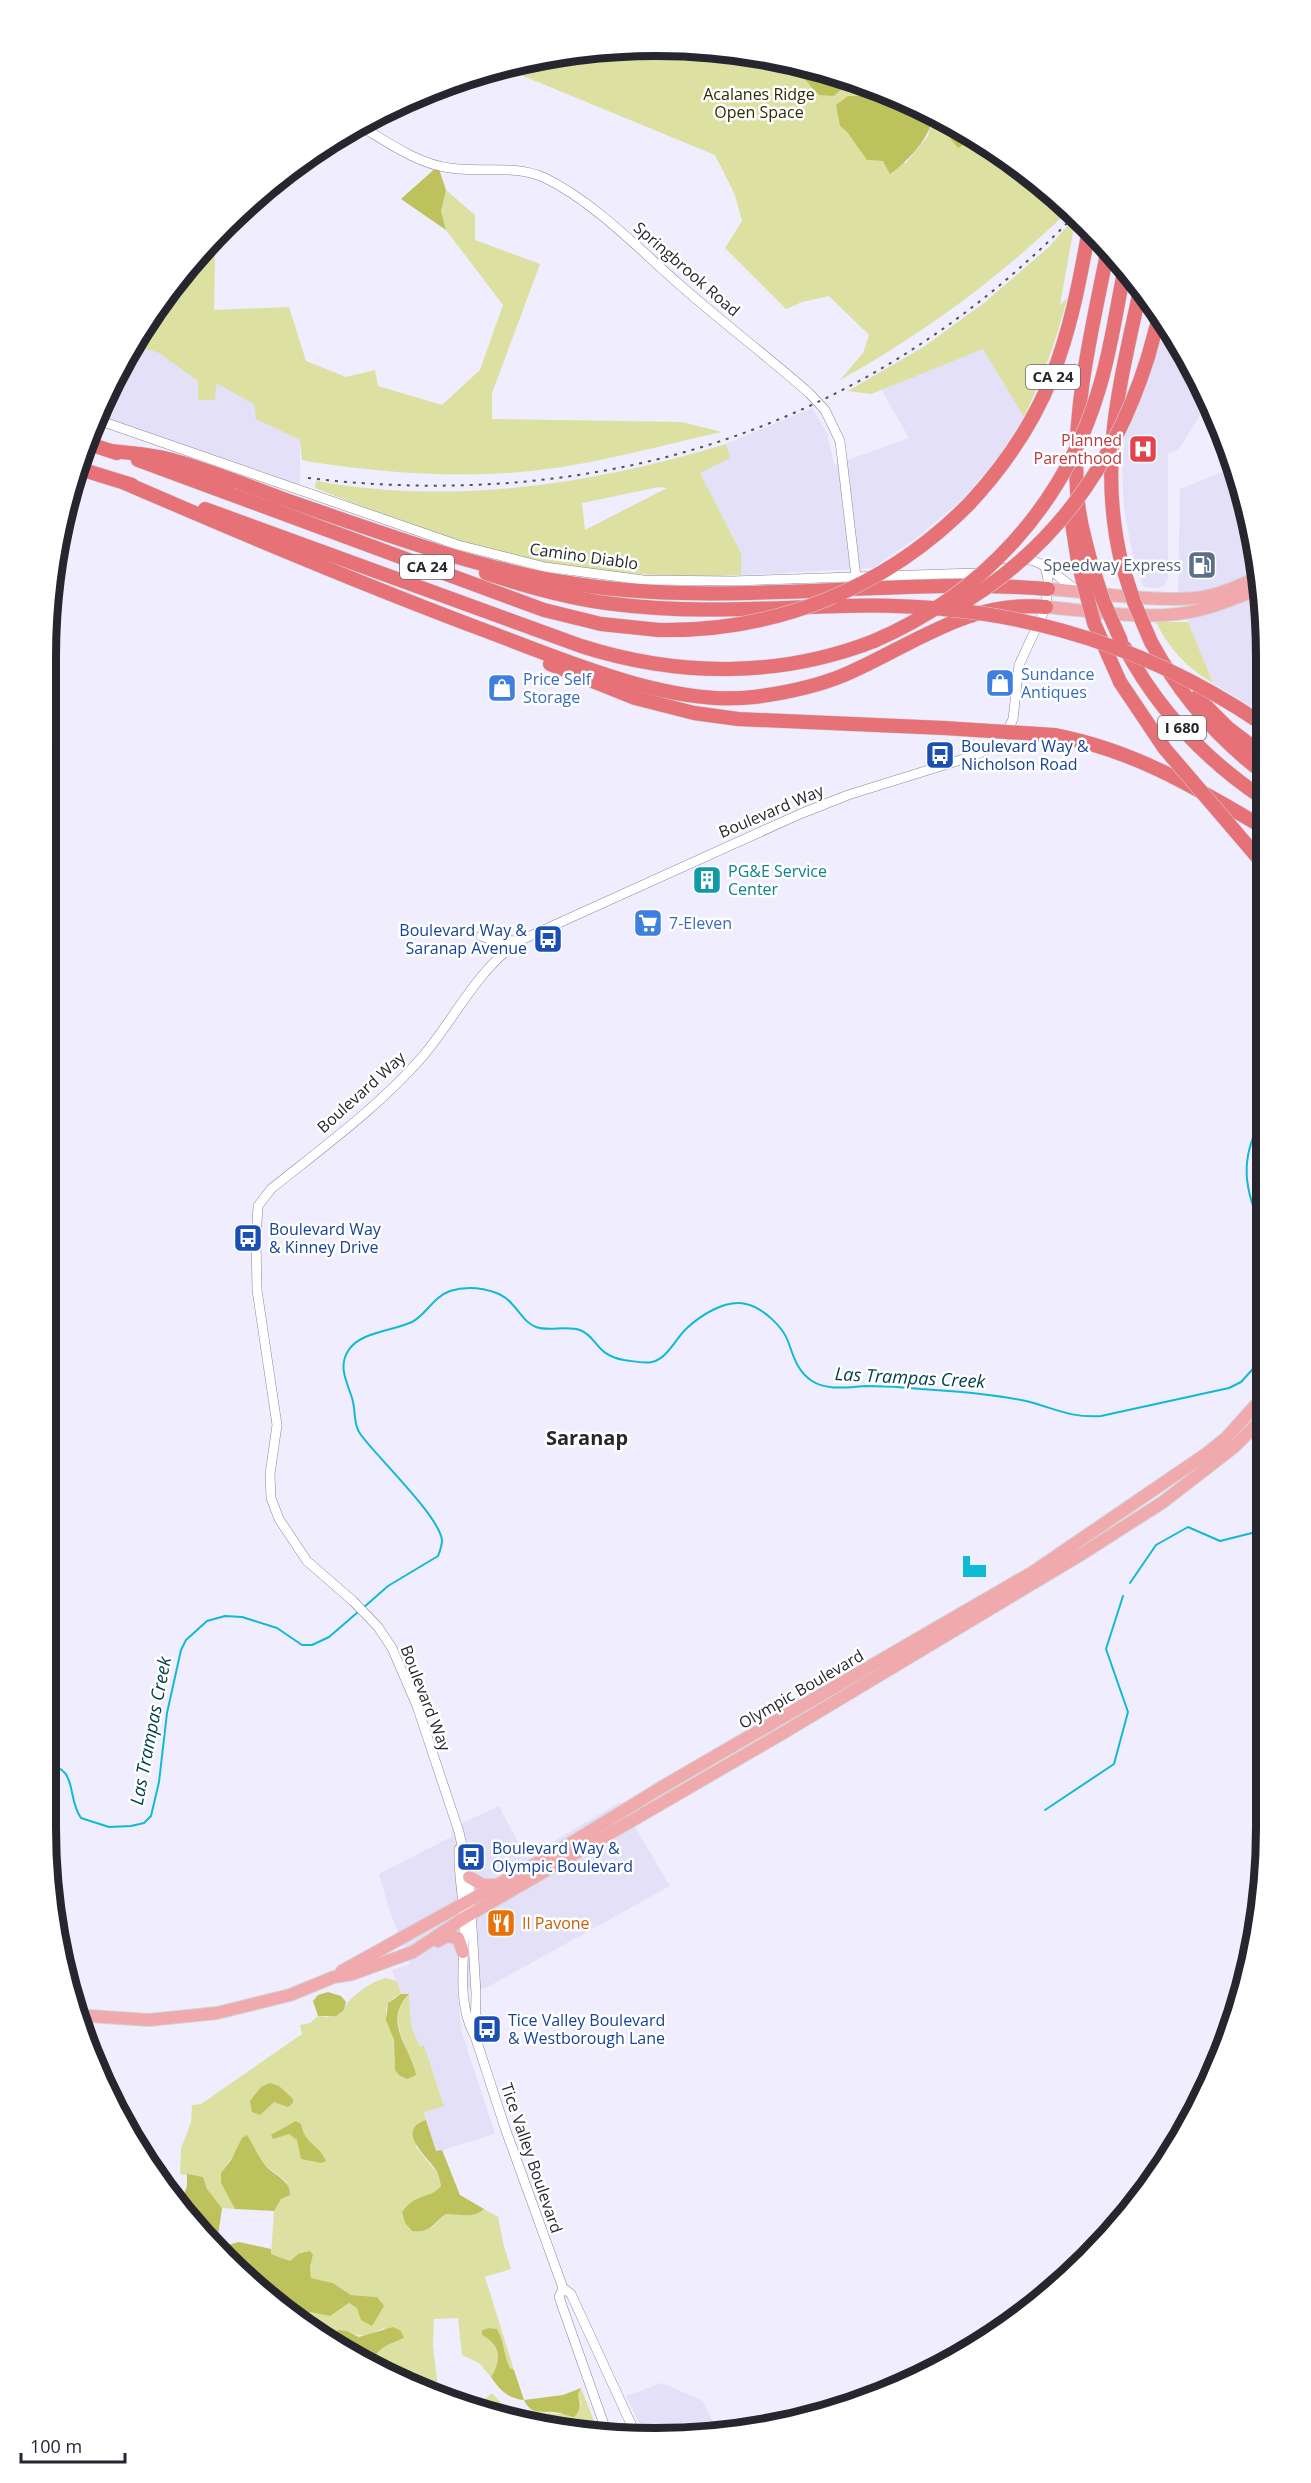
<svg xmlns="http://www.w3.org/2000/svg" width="1311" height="2483" viewBox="0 0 1311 2483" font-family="'Open Sans',sans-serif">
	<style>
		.built { fill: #e3e0f7 }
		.green { fill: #dce0a0; fill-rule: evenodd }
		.forest { fill: #bec25d }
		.water { fill: #11bad4 }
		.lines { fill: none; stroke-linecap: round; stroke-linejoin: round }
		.stream { stroke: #11bad4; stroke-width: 2 }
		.minor-casing { stroke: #8a879a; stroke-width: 10 }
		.major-casing { stroke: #d4d4d5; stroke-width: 14 }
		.highway-casing { stroke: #d4d4d5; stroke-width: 15 }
		.minor { stroke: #fff; stroke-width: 9 }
		.major { stroke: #f0aaad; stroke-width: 12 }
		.highway { stroke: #e67177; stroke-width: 14 }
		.rail { stroke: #51505a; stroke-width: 2; stroke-dasharray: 3 6; stroke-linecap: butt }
		.highway-bridge-casing { stroke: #d4d4d5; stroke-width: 15; stroke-linecap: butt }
		.highway-bridge { stroke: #e67177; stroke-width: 14 }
		.labels { text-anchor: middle; stroke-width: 5; stroke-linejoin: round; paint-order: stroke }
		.shield { fill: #fff; stroke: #68676d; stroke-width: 1.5 }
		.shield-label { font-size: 15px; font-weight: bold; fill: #27262e }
		.park-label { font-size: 16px; fill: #2c2d01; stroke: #fff }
		.street-label { font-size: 16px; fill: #27262e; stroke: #fff }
		.health-label { font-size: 16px; fill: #be3a42; stroke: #fff; text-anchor: end }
		.service-label { font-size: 16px; fill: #4e5e75; stroke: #fff; text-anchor: end }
		.shop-label { font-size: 16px; fill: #366cbe; stroke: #fff; text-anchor: start }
		.transit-label { font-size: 16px; fill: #164399; stroke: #fff; text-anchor: start }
		.culture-label { font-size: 16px; fill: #0d838f; stroke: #fff; text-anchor: start }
		.food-label { font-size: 16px; fill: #c56008; stroke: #fff; text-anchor: start }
		.water-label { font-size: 18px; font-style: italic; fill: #00414c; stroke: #fff }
		.quarter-label { font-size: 20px; font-weight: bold; fill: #27262e; stroke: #fff }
		.rim { fill: none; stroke: #27262e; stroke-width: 8 }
	</style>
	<rect width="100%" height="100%" fill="#efedfe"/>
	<g class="built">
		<polygon points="1163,323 1208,402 1179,449 1168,454 1168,578 1164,586 1157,588 1144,587 1134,563 1124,508 1122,467 1125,431"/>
		<polygon points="133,345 159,353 198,381 215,382 254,404 256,419 300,440 300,491 95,419 108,385"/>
		<polygon points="983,349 1024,417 1000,455 964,498 919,536 873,568 741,575 741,553 700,473 730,458 726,444 812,408 827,433 834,465 909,438 881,389"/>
		<polygon points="1232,468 1261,576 1178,598 1180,489"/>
		<polygon points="1261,588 1261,713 1213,683 1188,622 1189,612"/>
		<polygon points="620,1802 670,1886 486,1988 457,1989 461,2030 495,2134 436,2152 424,2112 444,2105 424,2045 420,2047 411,2026 409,1994 401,1994 392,1970 410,1964 390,1912 379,1874 451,1837 452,1828 499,1806 526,1858"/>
		<polygon points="662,2383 703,2401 718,2433 696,2437 646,2437 626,2396"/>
	</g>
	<g class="green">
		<path d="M696,46L814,66L818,68L834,96L852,80L869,87L864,96H848L840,126L847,132L867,160L906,163L928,136L932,122L942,119L946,121V133L958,147L972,139L1051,191L1046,207L1067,206L1070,209C1001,277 924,333 840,380L863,353L869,335L829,296L802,302L786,309L725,248L742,221L735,195L715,155L516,73H478L576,50Z"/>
		<path d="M446,190L475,215V240L540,264L492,393V419L682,422L722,432C661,445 601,463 539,470C465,479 384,473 311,462L302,460L300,440L256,419L254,404L216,383L215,400H198V381L159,353L133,345L171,284L200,253H215L214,310L289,307L306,361L346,377L375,370L378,386L442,405L480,370L503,305L446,230L441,211Z"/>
		<path d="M1076,216L1060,305L1067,298C1057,340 1042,378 1024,417L983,349L871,394L848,391L925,346L984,303L1049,247Z"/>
		<path d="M726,444L730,458L700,473L741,553V575C657,579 569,571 487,550C429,534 372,510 315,488L316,481C454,506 594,484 726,444ZM659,487L667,488L585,530L582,503Z"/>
		<path d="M1156,622H1188L1213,683C1188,669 1168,648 1156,622Z"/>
		<path d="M385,1978L397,1981L401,1994C377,2005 388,2017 393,2037C395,2045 395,2053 394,2061L414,2068C409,2061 408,2054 405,2046C397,2026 393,2011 409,1994L411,2026L420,2047L424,2045L444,2106L424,2112L426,2120L419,2123L416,2147L437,2173L441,2186C429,2200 415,2193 402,2212L405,2223L412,2231L431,2228L446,2214C460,2214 474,2219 484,2209L498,2217L503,2243L511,2269L485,2277L514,2370L510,2368C504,2356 504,2339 497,2329L489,2328L483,2330L482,2334C502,2347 503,2357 491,2377L479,2363L462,2355L458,2318L434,2319L433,2346L439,2397L422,2392L378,2368L374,2362C377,2347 391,2344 404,2338L383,2328C369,2336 361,2338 347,2331L334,2337L335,2345L317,2335L287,2313L304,2311L330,2316L349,2303L357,2308L377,2297L351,2295L333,2283L311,2278L310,2267L313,2255L298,2254L290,2261L271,2254L274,2211L287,2182L265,2165L237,2150L221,2173V2183L235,2209L222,2208L207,2189L203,2177L180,2174L181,2149L191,2122L192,2105L201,2104L302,2034L300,2025L310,2023L318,2016L328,2017L344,2010C348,1997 371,1982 385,1978Z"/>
		<path d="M581,2388L599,2434L498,2417L474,2409L492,2393L505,2407C529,2408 558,2419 579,2411L581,2404L578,2394Z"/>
	</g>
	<g class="forest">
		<polygon points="789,62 814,66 852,80 834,96 819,95"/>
		<path d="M869,87L926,108L942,119L932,122C925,143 908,161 890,174L883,161L867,160L847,132L840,126L836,105L848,96H864Z"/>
		<polygon points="946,121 972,139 958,148 946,133"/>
		<polygon points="438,166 446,190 441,211 446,230 401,199"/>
		<polygon points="328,1992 341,1996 346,2002 344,2010 336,2016 318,2016 313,2001 318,1995"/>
		<path d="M401,1994H409C382,2022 410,2046 416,2075L407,2079L399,2075L395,2070L394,2040L386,2020L388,2003Z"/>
		<polygon points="270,2083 279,2086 293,2099 293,2103 288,2107 274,2102 260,2115 252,2112 250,2101 261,2087"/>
		<path d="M426,2120L436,2151L442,2150L460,2195L484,2209C474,2219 460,2214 446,2214C432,2224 431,2233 412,2231L405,2223L402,2212C416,2192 429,2200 441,2186C440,2182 439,2177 437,2172C431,2159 393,2131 426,2120Z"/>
		<path d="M296,2121L301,2124C305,2145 319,2144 326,2161L322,2163L301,2159L297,2140L289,2134L273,2139L271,2135Z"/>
		<path d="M247,2135C253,2144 258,2157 265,2165C274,2176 290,2179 290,2195L281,2199L274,2211L235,2209L221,2183V2173L231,2160L242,2138Z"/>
		<polygon points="187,2174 203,2177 207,2189 222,2208 217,2243 220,2247 239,2242 271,2249 271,2254 290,2261 298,2254 310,2251 313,2255 310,2267 311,2278 333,2283 351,2295 377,2297 384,2306 372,2326 361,2320 357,2308 349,2303 330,2316 304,2311 287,2313 253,2286 179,2207 187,2186"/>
		<path d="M393,2327L401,2331L404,2338C391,2344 376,2347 374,2362L378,2368L335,2345L334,2337L338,2330L347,2331L359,2337Z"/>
		<path d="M489,2328L497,2329C504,2340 504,2356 510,2368L514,2370L524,2400L563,2395L581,2388L578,2394C580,2404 582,2409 574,2417C567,2416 560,2412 554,2412C540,2411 531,2415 524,2400C508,2399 499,2389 491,2377C502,2359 501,2345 482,2335V2330Z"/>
	</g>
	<polygon class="water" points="963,1556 970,1556 970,1565 986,1565 986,1577 963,1577"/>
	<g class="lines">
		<g class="stream">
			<path d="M1262,1120C1238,1159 1245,1192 1263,1231"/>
			<polyline points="1130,1583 1156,1545 1188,1527 1220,1541 1260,1531"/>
			<path d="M363,1608L388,1586L438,1556C440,1551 442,1546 442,1540C439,1516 378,1458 361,1435C353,1425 356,1410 352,1398C347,1382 338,1367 348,1351C359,1332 393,1331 412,1322C426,1315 433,1297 450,1291C469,1285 499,1288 512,1304C520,1312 525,1323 536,1327C549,1332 566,1325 580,1330C598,1337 595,1355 624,1360C633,1361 643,1364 652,1362C668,1358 675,1339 687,1328C701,1315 726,1299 746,1304C763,1308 784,1327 789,1344C794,1358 798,1372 812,1381C828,1391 848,1387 866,1386C884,1386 903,1387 921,1389C956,1391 992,1394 1026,1401C1055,1408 1068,1418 1101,1416L1229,1388L1241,1382L1263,1358"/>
			<path d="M45,1765C79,1766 66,1797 81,1818L109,1827L131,1826L144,1823L151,1816L159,1782L167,1713L181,1650L186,1640L207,1621L225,1616L242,1617L277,1628L302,1645H312L329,1637L358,1612"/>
			<polyline points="1045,1810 1114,1764 1128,1712 1106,1649 1123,1596"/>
		</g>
		<g class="minor-casing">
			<g id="minor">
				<path d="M357,124C386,141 417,164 450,168C482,173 515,164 545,178C593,201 639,249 680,285C722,322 767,356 809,393L825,410L840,441L856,577"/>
				<polyline points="95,419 458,545 545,567 643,580 732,581 975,573 993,572 1006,568"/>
				<path d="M1021,560C1040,556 1060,580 1077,590"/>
				<polyline points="481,936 492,940 519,941"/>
				<path d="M459,1849C458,1873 463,1895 464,1918C466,1957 455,2001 475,2036L505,2128L563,2288L571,2294L637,2437"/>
				<path d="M475,2036L476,1993L469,1877L459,1832L417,1706L392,1648L378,1627L353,1601L307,1561L279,1519L271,1498L270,1474L277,1425L257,1290L256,1239L258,1206L271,1189C322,1148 381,1105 423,1056C455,1018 477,970 519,941L800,814L848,795L970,757L991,748L1005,736L1013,719L1019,665L1046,607L1048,579L1045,567"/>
				<polyline points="563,2288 559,2297 608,2436"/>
			</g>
		</g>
		<g class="major-casing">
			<g id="major">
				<path d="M1048,589C1093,592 1152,602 1195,598C1218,596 1240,585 1261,576"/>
				<path d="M1046,607C1093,611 1153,622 1199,610C1220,605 1241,596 1261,588"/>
				<polyline points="469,1877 483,1885 499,1885"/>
				<polyline points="438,1941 447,1936 458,1938 463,1952"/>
				<polyline points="342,1971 553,1854 662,1787 1033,1572 1206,1454 1226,1438 1263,1397"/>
				<polyline points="75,2015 149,2020 217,2013 290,1995 334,1977 352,1974 413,1952 464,1918 783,1733 1080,1555 1163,1502 1234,1447 1263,1418"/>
			</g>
		</g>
		<g class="highway-casing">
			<g id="highway">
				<polyline points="1148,357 1159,317"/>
				<polyline points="86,443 117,453"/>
				<path d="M111,451C130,453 149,454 168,459C208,469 247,486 286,500C376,531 469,566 563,582C724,610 887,576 1048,589"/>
				<polyline points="138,460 544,610 601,624 659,630"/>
				<polyline points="77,468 132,485"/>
				<polyline points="200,481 226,486"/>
				<path d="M125,483C245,535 366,586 489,632C566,661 671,707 754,697C785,693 815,687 844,675C912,646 968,599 1046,607"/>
				<path d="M969,504C1050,417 1069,343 1089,229"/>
				<polyline points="1075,504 1072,523 1078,562"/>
				<path d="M205,509L581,646C678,677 779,678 874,641"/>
				<path d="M1091,563C1085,540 1078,515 1077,491C1072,409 1092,329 1108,249"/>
				<path d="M1122,565C1097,463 1120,385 1141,286"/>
				<path d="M486,573C528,587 570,599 614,604C690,614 767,608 842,606"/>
				<polyline points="1094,623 1120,682"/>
				<path d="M1151,642C1179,693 1215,736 1261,771"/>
				<path d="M1125,648C1157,708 1205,759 1261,797"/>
				<polyline points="550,664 635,698 694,713 738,719 944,728"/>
				<polyline points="1197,697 1228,728 1261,753"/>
				<path d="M1054,735C1133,750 1193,786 1261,826"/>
			</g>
		</g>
		<use href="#minor" class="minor"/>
		<use href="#major" class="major"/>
		<use href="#highway" class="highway"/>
		<path class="rail" d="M308,478C601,513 869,429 1075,215"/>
		<g class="highway-bridge-casing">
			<g id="highway-bridge">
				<polyline points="1078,562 1094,623"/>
				<polyline points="1091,563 1103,600 1121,641"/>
				<polyline points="1122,565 1134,602 1151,642"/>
				<path d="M842,606C996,601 1134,637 1261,723"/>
				<path d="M951,610C1052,553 1114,466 1148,357"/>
				<path d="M659,630C777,632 886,588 969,504"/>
				<path d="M874,641C982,595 1064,505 1098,392C1111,352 1116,309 1125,268"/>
				<polyline points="1120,682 1165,749 1259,859"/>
				<polyline points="944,728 1054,735"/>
			</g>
		</g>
		<use href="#highway-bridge" class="highway-bridge"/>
	</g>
	<defs>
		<g id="hospital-square" transform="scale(1.5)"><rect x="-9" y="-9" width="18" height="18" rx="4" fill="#e0444e" stroke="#fff"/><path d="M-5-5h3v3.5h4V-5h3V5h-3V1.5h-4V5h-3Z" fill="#fff"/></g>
		<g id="fuel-square" transform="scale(1.5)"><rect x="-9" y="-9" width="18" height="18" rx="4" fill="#5c6f8a" stroke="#fff"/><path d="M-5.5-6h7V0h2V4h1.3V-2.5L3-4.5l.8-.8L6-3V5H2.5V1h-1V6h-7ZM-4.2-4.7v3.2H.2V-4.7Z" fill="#fff"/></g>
		<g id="shop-square" transform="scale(1.5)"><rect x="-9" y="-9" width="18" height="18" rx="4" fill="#3f7fe0" stroke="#fff"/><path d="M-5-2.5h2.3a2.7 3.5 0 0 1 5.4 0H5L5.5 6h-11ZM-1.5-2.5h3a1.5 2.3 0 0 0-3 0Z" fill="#fff"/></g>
		<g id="bus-square" transform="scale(1.5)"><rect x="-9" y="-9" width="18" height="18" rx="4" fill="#1a4fb4" stroke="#fff"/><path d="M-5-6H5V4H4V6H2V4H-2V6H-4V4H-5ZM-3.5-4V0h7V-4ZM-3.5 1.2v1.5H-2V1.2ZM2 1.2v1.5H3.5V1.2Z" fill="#fff"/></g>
		<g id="building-square" transform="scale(1.5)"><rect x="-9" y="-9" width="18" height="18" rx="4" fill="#0f9aa8" stroke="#fff"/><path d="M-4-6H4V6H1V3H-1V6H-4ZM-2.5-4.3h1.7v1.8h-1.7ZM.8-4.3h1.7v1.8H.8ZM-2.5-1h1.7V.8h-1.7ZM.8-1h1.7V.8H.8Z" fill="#fff"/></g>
		<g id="supermarket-square" transform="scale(1.5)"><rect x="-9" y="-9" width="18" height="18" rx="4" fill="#3f7fe0" stroke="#fff"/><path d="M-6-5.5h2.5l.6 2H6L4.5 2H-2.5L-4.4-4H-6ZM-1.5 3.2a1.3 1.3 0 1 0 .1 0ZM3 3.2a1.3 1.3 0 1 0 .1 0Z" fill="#fff"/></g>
		<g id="restaurant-square" transform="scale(1.5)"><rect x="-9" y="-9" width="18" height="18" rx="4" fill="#e8710a" stroke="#fff"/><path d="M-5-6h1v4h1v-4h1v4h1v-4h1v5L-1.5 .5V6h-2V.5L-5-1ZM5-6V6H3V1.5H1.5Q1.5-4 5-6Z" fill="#fff"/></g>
	</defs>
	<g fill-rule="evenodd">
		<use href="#hospital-square" x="1143" y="449"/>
		<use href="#fuel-square" x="1202" y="565"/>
		<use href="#shop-square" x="1000" y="683"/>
		<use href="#shop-square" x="502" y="688"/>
		<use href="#bus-square" x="940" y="755"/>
		<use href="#building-square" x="707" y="880"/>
		<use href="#supermarket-square" x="648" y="923"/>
		<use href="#bus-square" x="548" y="939"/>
		<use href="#bus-square" x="248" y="1238"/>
		<use href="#bus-square" x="471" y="1857"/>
		<use href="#restaurant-square" x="501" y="1923"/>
		<use href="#bus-square" x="487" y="2029"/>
	</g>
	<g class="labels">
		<g class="shield">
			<rect x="1026" y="365" width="54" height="24" rx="4.5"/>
			<rect x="400" y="555" width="54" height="24" rx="4.5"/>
			<rect x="1158" y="716" width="48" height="24" rx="4.5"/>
		</g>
		<g class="shield-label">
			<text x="1053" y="382">CA 24</text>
			<text x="427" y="572">CA 24</text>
			<text x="1182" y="733">I 680</text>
		</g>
		<g class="park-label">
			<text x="759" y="100">Acalanes Ridge<tspan x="759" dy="18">Open Space</tspan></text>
		</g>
		<g class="street-label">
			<text transform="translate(687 269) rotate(41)" y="6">Springbrook Road</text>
			<text transform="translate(584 556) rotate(8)" y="6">Camino Diablo</text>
			<text transform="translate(771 811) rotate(-23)" y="6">Boulevard Way</text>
			<text transform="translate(361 1092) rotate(-42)" y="6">Boulevard Way</text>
			<text transform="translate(801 1689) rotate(-30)" y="6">Olympic Boulevard</text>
			<text transform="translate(426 1698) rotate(69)" y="6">Boulevard Way</text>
			<text transform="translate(532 2158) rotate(71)" y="6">Tice Valley Boulevard</text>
		</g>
		<g class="health-label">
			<text x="1122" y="446">Planned<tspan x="1122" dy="18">Parenthood</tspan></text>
		</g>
		<g class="service-label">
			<text x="1181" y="571">Speedway Express</text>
		</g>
		<g class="shop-label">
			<text x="1021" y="680">Sundance<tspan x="1021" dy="18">Antiques</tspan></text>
			<text x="523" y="685">Price Self<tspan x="523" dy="18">Storage</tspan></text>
			<text x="669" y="929">7-Eleven</text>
		</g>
		<g class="transit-label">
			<text x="961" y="752">Boulevard Way &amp;<tspan x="961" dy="18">Nicholson Road</tspan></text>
			<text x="527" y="936" text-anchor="end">Boulevard Way &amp;<tspan x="527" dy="18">Saranap Avenue</tspan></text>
			<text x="269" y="1235">Boulevard Way<tspan x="269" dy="18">&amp; Kinney Drive</tspan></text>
			<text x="492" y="1854">Boulevard Way &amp;<tspan x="492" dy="18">Olympic Boulevard</tspan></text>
			<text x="508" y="2026">Tice Valley Boulevard<tspan x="508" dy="18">&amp; Westborough Lane</tspan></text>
		</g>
		<g class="culture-label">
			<text x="728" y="877">PG&amp;E Service<tspan x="728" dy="18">Center</tspan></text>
		</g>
		<g class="food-label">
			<text x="522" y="1929">Il Pavone</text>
		</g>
		<g class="water-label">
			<text transform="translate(910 1378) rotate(3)" y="6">Las Trampas Creek</text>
			<text transform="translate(151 1731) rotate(-79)" y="6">Las Trampas Creek</text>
		</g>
		<g class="quarter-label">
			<text x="587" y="1445">Saranap</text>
		</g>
	</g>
	<path d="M0 0H1311V2483H0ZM656 56H656A600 600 0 0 1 1256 656V1828A600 600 0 0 1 656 2428H656A600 600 0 0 1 56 1828V656A600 600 0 0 1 656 56Z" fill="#fff" fill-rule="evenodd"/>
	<path class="rim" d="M656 56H656A600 600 0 0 1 1256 656V1828A600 600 0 0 1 656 2428H656A600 600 0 0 1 56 1828V656A600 600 0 0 1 656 56Z"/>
	<path d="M21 2453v9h104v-9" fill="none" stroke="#27262e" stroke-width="3"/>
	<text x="30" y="2453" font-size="18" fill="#27262e" stroke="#ffffff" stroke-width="4.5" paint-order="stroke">100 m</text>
</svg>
